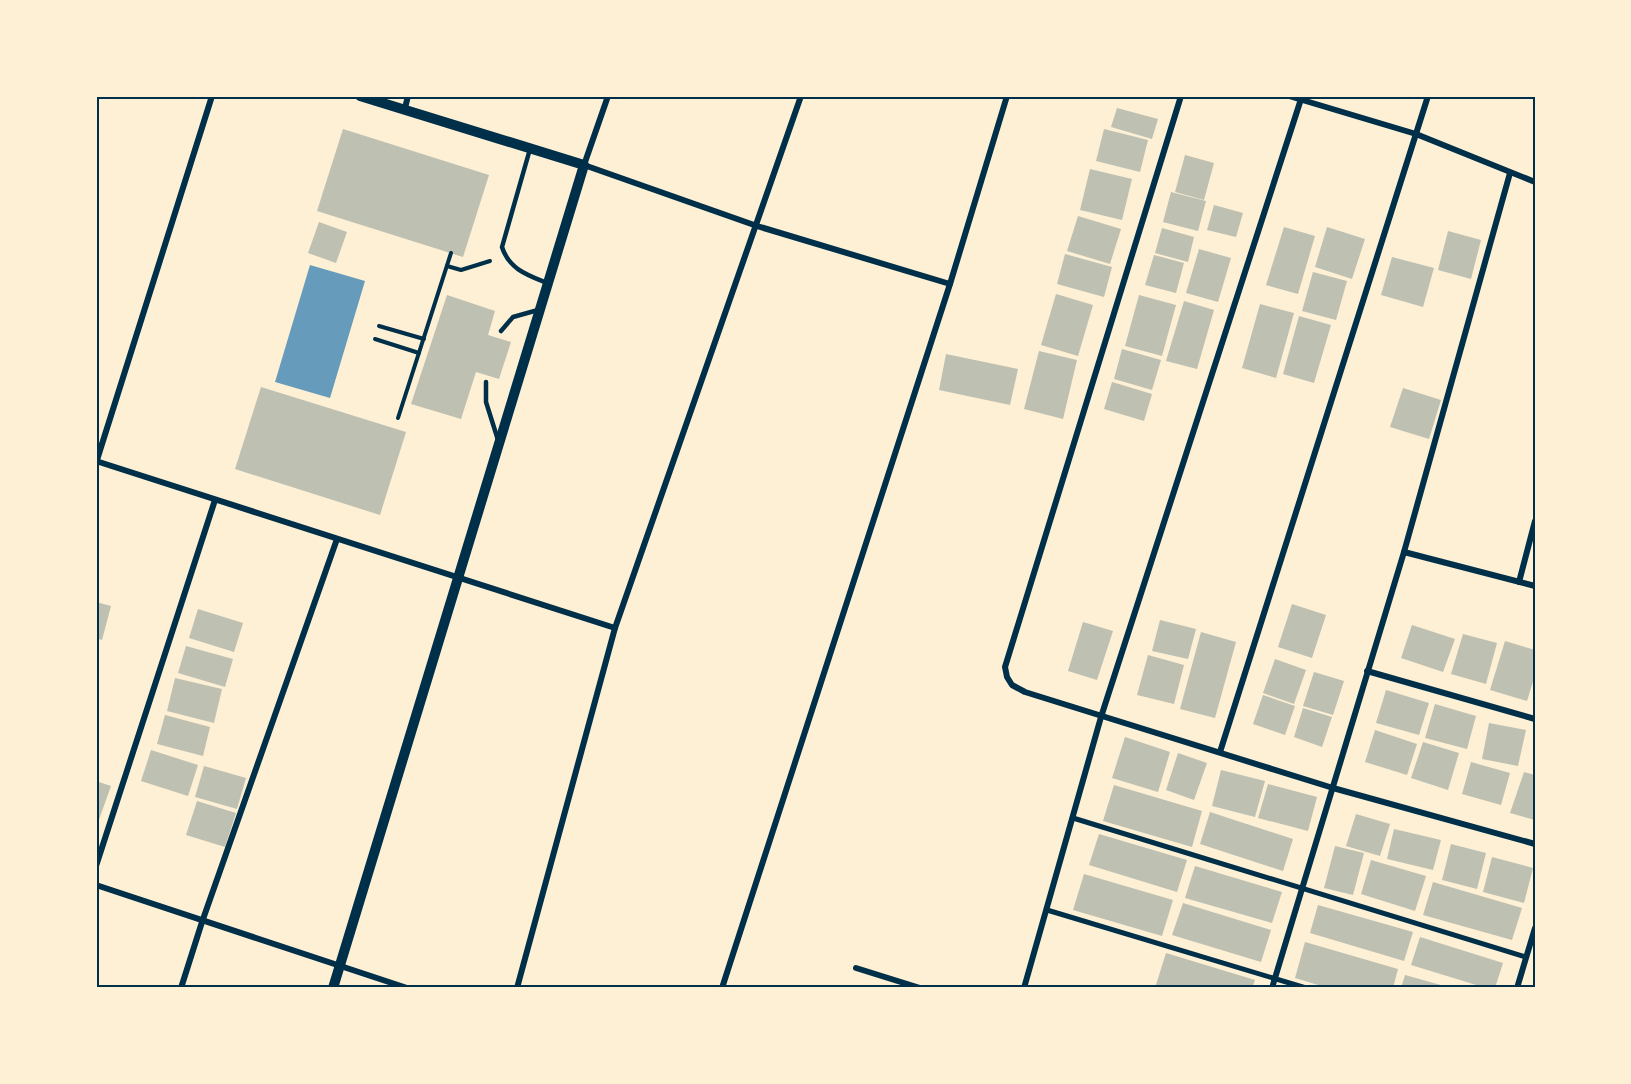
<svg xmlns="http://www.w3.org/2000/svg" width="1631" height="1084" viewBox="0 0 1631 1084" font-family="Helvetica,sans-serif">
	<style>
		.water { fill: #669bbc }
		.building { fill: #bec0b2 }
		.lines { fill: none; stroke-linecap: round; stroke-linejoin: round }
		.path { stroke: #003049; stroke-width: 4 }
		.service { stroke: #003049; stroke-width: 4.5 }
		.pedestrian { stroke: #003049; stroke-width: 5 }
		.minor { stroke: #003049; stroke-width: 6 }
		.tertiary { stroke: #003049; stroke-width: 10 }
		.neatline { fill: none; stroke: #003049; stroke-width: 2 }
	</style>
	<rect width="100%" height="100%" fill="#fdf0d5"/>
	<polygon class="water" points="310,265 365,281 330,398 275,382"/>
	<g class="building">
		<polygon points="1117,108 1158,119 1152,139 1111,127"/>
		<polygon points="343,129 489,175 463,257 317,211"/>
		<polygon points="1104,129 1148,140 1140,172 1096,161"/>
		<polygon points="1185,155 1214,163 1204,200 1175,192"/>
		<polygon points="1090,169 1132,179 1122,220 1080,210"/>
		<polygon points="1171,192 1206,201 1198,231 1163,222"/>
		<polygon points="1214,205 1243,213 1236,237 1207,230"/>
		<polygon points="1078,216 1121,229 1110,264 1067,251"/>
		<polygon points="319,222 347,232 336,263 308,253"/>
		<polygon points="1284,227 1315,236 1298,294 1266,285"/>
		<polygon points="1327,227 1365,239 1352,279 1315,267"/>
		<polygon points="1162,228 1194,237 1188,262 1155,253"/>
		<polygon points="1448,231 1481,240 1471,279 1438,270"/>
		<polygon points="1199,249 1231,258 1218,302 1186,293"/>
		<polygon points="1065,254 1112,267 1104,297 1057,284"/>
		<polygon points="1154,255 1184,263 1176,293 1145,285"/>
		<polygon points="1392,257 1434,268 1423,307 1381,295"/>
		<polygon points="1313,272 1347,281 1336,320 1302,311"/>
		<polygon points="1056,294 1093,305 1078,356 1041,345"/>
		<polygon points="447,295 495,311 488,335 511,342 499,379 476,372 461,419 411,404"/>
		<polygon points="1139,295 1176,305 1162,356 1125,346"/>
		<polygon points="1184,301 1214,310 1197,369 1166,361"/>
		<polygon points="1260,304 1294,313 1276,378 1242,368"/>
		<polygon points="1299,316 1331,325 1314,383 1283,374"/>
		<polygon points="1122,349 1161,360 1152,390 1114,379"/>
		<polygon points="1039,351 1077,360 1063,419 1024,409"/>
		<polygon points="946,354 1018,369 1010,405 939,390"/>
		<polygon points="1112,382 1152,394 1144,421 1104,409"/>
		<polygon points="261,387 406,432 380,515 235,469"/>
		<polygon points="1403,388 1441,400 1429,439 1390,427"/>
		<polygon points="96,602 111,606 102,640 96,638"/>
		<polygon points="1292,604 1326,615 1312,658 1278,647"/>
		<polygon points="198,609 243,623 234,652 189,638"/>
		<polygon points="1160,620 1196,629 1188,659 1152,651"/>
		<polygon points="1083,622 1113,631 1097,680 1068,671"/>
		<polygon points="1412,625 1455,639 1443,672 1401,658"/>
		<polygon points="1201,632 1236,642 1215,718 1180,709"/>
		<polygon points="1463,634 1497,643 1486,684 1451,674"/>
		<polygon points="1505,641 1535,650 1535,675 1527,701 1490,690"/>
		<polygon points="186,646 233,659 225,687 178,673"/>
		<polygon points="1148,655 1184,665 1174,704 1137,695"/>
		<polygon points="1275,659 1306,670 1294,704 1263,693"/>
		<polygon points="1314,672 1344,681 1333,715 1303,706"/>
		<polygon points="175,678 222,689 214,723 167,711"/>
		<polygon points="1386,690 1429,703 1419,735 1376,723"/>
		<polygon points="1263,695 1295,706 1285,735 1253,724"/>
		<polygon points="1435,704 1476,716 1467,749 1425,738"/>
		<polygon points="1303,708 1332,717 1322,747 1294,737"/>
		<polygon points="165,715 210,727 203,756 157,744"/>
		<polygon points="1489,723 1526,730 1518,766 1482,759"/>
		<polygon points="1375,730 1417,744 1407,775 1365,762"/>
		<polygon points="1125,737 1170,752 1158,792 1112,778"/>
		<polygon points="1423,742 1459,753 1448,790 1411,778"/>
		<polygon points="151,750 198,765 188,796 141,781"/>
		<polygon points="1178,753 1207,763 1194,800 1166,790"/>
		<polygon points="1471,762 1510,773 1501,805 1462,794"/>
		<polygon points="204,766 246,778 237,809 195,797"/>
		<polygon points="1221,770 1265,781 1255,817 1212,806"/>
		<polygon points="1524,772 1535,775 1535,820 1510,813"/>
		<polygon points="96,781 111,786 96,828"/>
		<polygon points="1268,784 1317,797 1308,831 1258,818"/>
		<polygon points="1114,785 1202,811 1192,847 1103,821"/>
		<polygon points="197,801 236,813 225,847 186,835"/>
		<polygon points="1210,812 1293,839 1283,871 1200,844"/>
		<polygon points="1356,814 1390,824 1380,856 1346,846"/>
		<polygon points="1394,829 1441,840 1433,870 1387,859"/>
		<polygon points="1099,834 1187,860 1177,892 1089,865"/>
		<polygon points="1451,844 1486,853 1477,889 1442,880"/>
		<polygon points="1335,846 1364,853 1353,895 1324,888"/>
		<polygon points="1492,857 1533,868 1524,903 1483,892"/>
		<polygon points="1371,860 1426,876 1415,911 1361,894"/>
		<polygon points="1195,866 1282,892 1272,923 1185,898"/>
		<polygon points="1084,874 1173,900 1162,936 1073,910"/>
		<polygon points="1433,882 1522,908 1512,940 1423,915"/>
		<polygon points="1183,903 1271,930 1261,962 1172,935"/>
		<polygon points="1318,905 1413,932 1404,961 1310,933"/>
		<polygon points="1420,937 1503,963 1495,988 1486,988 1411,965"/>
		<polygon points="1305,942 1398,969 1393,988 1328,988 1295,978"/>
		<polygon points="1166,953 1255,980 1252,988 1155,988"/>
		<polygon points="1405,975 1448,987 1448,988 1401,988"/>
	</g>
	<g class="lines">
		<g class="path">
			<polyline points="447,266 461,270 490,261"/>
			<polyline points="379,326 424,339"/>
			<polyline points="375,339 419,353"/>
			<polyline points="398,418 451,253"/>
		</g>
		<g class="service">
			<path d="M530,149L502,247C509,269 527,275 547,283"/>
			<polyline points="501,331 513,317 538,310"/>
			<polyline points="486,382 486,402 498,440"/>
		</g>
		<g class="pedestrian">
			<polyline points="1073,818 1526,957"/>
			<polyline points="1047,910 1306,988"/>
		</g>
		<g class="minor">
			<polyline points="608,96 584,165 757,226 950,284"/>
			<polyline points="1181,96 1005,667 1007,677 1012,685 1025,692 1333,788 1535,844"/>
			<polyline points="1289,96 1416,134 1535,182"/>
			<polyline points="405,108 408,96"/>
			<polyline points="96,461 615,628"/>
			<polyline points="96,463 212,96"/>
			<polyline points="1404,552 1535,586"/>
			<polyline points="1519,582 1535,521"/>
			<polyline points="1367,671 1535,719"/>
			<polyline points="1220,752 1428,96"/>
			<polyline points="96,866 215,500"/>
			<polyline points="96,885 407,988"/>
			<polyline points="856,968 920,988"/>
			<polyline points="181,988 202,922 337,539"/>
			<polyline points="517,988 615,628 801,96"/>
			<polyline points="722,988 950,284 1007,96"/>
			<polyline points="1024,988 1101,717 1302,96"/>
			<polyline points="1272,988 1404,552 1510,173"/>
			<polyline points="1517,988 1535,928"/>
		</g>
		<polyline class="tertiary" points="333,988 584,165 360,96"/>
	</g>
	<rect width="1631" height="1084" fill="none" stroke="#fdf0d5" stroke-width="195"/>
	<rect x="98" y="98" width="1436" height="888" class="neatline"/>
</svg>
